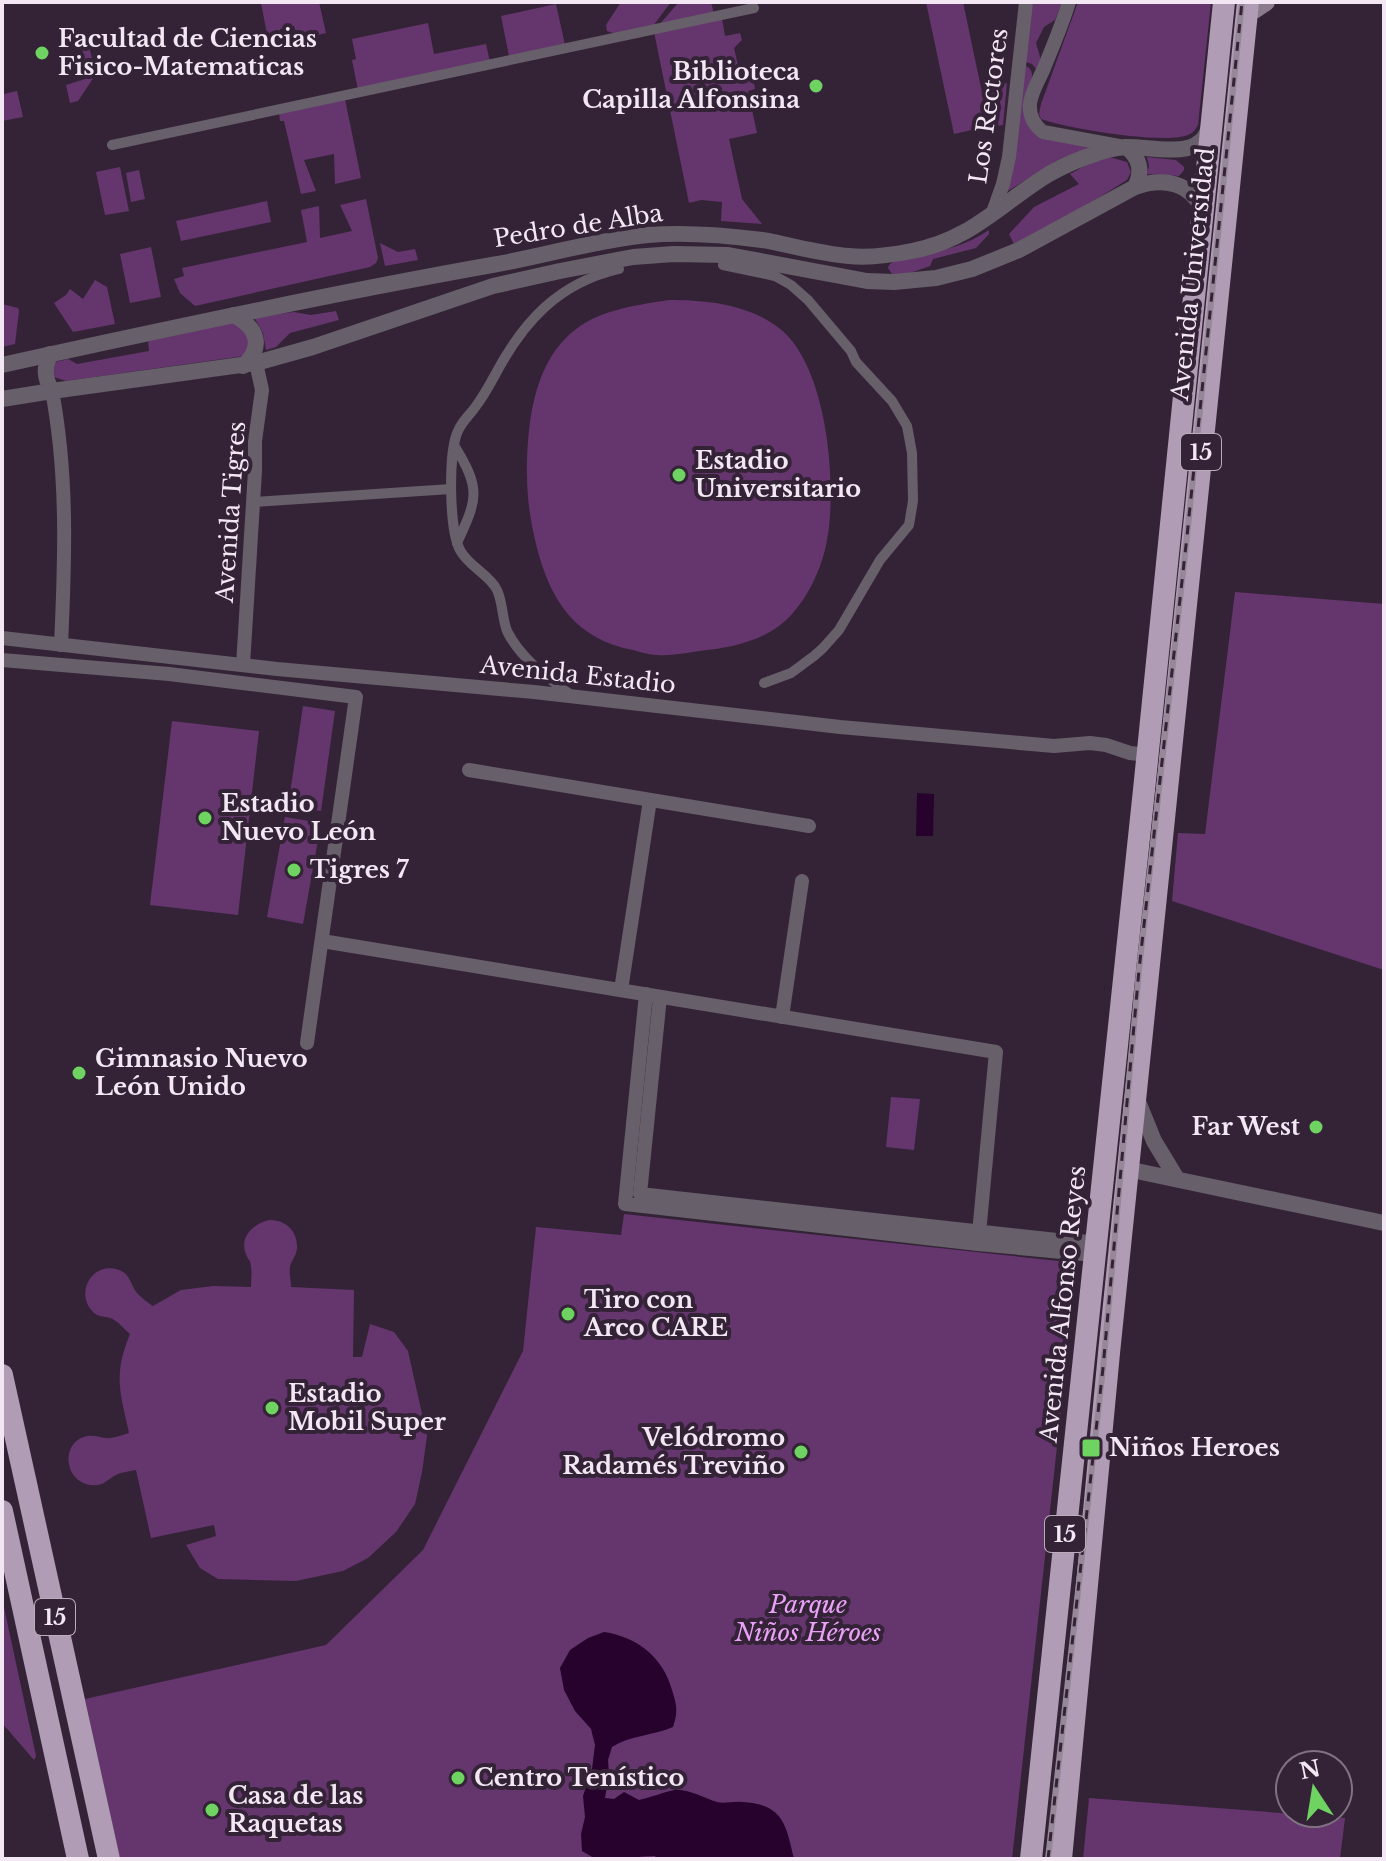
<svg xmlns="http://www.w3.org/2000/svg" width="1386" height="1861" viewBox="0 0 1386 1861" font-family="'Libre Baskerville',serif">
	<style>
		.green { fill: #64366d }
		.water { fill: #27022d }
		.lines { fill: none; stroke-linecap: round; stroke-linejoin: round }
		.pedestrian { stroke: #675f69; stroke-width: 10 }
		.minor { stroke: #675f69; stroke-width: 14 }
		.tertiary { stroke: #675f69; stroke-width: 16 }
		.secondary { stroke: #8a7c8c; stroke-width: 18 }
		.trunk { stroke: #b09cb4; stroke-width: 22 }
		.rail-casing { stroke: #968898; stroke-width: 6 }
		.rail { stroke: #342337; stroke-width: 3; stroke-dasharray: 9; stroke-linecap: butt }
		.poi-dot { fill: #6ed361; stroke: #342337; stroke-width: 3 }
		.labels { text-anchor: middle; stroke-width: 8; stroke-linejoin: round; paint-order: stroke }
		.shield { fill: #342337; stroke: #baacbb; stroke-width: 2 }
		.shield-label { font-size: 22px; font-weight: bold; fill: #f3e7f4 }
		.poi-label { font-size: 24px; font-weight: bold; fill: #f3e7f4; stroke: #342337; text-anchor: start }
		.street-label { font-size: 24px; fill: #f3e7f4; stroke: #342337 }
		.park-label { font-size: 24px; font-style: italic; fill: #e9a1f6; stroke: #342337 }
	</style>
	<rect width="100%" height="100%" fill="#342337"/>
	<g class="green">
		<polygon points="267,2 319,2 326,33 308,37 307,32 297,35 294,26 280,29 281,36 268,39 261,3"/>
		<polygon points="621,2 671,2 653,26 616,34 607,31 606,25"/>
		<polygon points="679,2 711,2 714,14 658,26"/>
		<polygon points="926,2 963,2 989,126 954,134"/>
		<polygon points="1029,2 1062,2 1055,20 1044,27 1036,43 1041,60 1037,70 1032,64 1023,61"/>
		<path d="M1078,2H1211L1198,125C1196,128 1194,132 1190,134C1170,146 1064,128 1041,119L1039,114L1041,104Z"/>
		<polygon points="556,4 565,45 509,56 501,16"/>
		<polygon points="722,19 725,36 740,33 742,40 734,48 739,70 751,68 755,89 748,91 757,133 729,139 742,199 762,224 721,221 722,202 701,200 689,203 654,32"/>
		<polygon points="428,23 434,54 486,44 490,62 358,90 352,60 356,59 352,39"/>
		<polygon points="88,42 96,74 78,101 70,103 66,85 85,79 87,72 81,44"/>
		<path d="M1022,65C1040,68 1029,87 1025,98L1044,139L1090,147L1056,161L1008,191Z"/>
		<polygon points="1007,83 1003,125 995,126 987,87"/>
		<polygon points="2,87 4,94 17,91 23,117 2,121"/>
		<polygon points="345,99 361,178 335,184 334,154 304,160 316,191 301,194 284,121 280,121 279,113"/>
		<polygon points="1109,157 1127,162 1131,172 1127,180 1082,208 1014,244 1009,234 1034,207 1079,184 1070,174 1090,163"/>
		<polygon points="1147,157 1176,160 1184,167 1184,170 1179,176 1147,174 1149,166"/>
		<polygon points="120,167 129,211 105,215 96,172"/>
		<polygon points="139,170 145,199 131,202 126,173"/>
		<polygon points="366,199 378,258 376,263 370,267 195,306 180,293 174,279 184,276 182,268 307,242 301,210 319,206 320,238 352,231 340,205"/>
		<polygon points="267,201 271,222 181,241 176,221"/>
		<path d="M989,230V234L976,248L933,259L930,266L907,274H892L888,268L889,265L894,261C926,254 962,249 989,230Z"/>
		<polygon points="380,243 398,252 415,249 418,260 385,266"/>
		<polygon points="151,247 161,297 130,303 120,254"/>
		<polygon points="95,280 107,287 115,324 73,332 54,303 66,295 70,289 83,299"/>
		<path d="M669,300C706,300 748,304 779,328C829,366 839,493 825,550C819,573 808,596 792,614C769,640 733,648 699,651C686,653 671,656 657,655C649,655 641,652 633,650C576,639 551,602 537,548C531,524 527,500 527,476C527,410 537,334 610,312C629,306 649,303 669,300Z"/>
		<polygon points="2,304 18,308 19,311 15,344 2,347"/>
		<polygon points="336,311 339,320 290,333 276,347 266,350 263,333 254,317 294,312 311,315"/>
		<polygon points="233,323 240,325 251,340 244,356 66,381 54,377 51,368 55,362 68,359 77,364 149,351 148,340"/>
		<polygon points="1235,592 1384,604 1384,970 1172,901 1178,833 1205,834"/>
		<polygon points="303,706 335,711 321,811 288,807"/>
		<polygon points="172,721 259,731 238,915 150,905"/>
		<polygon points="285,817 321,823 303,924 267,917"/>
		<polygon points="891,1097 920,1099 914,1150 886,1147"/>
		<polygon points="624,1214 1077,1263 1012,1859 120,1859 85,1699 326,1645 423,1550 523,1351 536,1227 621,1235"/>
		<path d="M269,1220C286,1220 298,1231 297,1249C296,1256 291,1261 290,1267C289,1273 291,1281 291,1287L354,1290L353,1357H362L370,1324L394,1332L408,1351L427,1436L422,1472L415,1504L396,1532L368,1558L343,1571L296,1581L218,1579L200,1568L186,1545L216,1536L214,1525L151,1538L136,1470C130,1471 123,1472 118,1474C107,1479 104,1487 90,1485C67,1482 60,1449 81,1438C90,1434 96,1436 105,1438C112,1439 122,1435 129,1433C120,1391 113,1376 130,1334C124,1329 117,1320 110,1318C103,1316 98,1317 93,1312C74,1293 93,1260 119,1270C131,1274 131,1287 138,1294C143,1299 148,1303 153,1306L181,1290L213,1286L251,1287C251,1281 252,1273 251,1267C250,1257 249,1263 246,1254C239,1237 253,1224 269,1220Z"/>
		<polygon points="2,1598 36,1756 34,1760 2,1723"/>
		<polygon points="1089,1798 1345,1818 1340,1859 1083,1859"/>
	</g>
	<g class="water">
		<polygon points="917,793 934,794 933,836 916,836"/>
		<path d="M604,1632C637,1637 663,1657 672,1690C677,1706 678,1712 673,1727C652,1736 631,1735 612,1747L608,1760L609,1774L605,1798L614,1799L624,1792L639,1800C648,1798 668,1791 675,1790C689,1789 704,1798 717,1802C724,1804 734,1801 742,1802C783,1804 786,1824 794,1859H657L655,1856C637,1856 611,1861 594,1858C590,1856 586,1853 582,1851L581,1834L585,1817L583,1796L592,1769L595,1745L591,1729L575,1711L564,1690L560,1668L570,1650L588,1638Z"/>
	</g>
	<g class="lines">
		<g class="pedestrian">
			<polyline points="112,145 754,8"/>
			<polyline points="723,265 775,276 791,285 808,300 851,351 856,362 892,401 907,426 912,453 913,501 909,525 880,560 839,630 823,648 814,656 791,673 764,683"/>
			<path d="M454,445C481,489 478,498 457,543"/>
			<polyline points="253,502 451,489"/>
			<path d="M571,695C548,678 520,658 507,631C502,618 503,603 497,590C490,575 468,566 460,550C449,530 448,451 458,431C462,421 470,415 476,406C483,397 489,386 495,375C523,322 558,283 619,269"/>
		</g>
		<g class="minor">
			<path d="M1069,2C1062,25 1053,46 1044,68C1039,80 1031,92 1030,104C1029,116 1034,125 1043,132L1119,146"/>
			<polyline points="992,215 1003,184 1009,157 1026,2"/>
			<path d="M52,391C68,475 65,560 61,645"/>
			<polyline points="2,638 277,669 534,692 840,727 1054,746 1090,743 1106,745 1130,753 1148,755"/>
			<polyline points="2,660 169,674 356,697 307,1043"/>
			<polyline points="243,665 255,471 255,441 262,390 256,363"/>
			<polyline points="469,770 809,826"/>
			<polyline points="322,941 996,1052 978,1244"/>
			<polyline points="621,990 650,800"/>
			<polyline points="646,994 625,1204 978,1244 1094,1255"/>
			<polyline points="660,997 640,1194 1057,1240 1095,1242"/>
			<polyline points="782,1017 802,881"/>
		</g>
		<g class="tertiary">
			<path d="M1126,147C1140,158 1143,171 1135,187"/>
			<path d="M234,315C258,328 264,347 243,366"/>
			<path d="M50,354C44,368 44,377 52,391"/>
			<path d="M2,365C165,329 328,294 492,265C544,256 596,240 648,235C686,232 724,235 762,240C791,245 820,254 849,256C869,258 892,255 912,251C971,240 1000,204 1049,174C1063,166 1079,159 1095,154C1104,150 1115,148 1126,147C1152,146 1202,162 1209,126"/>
			<path d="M2,399L52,391L256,363L313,347L493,286L560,271L633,257L674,254L728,255L867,281L894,282L936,278L972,269L1019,250L1135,187C1163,177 1190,182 1203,210"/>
			<polyline points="1137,1099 1154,1141 1177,1179"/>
			<polyline points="1127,1169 1384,1223"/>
		</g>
		<polyline class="secondary" points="1254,10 1266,2"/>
		<g class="trunk">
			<polyline points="2,1375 109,1859"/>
			<polyline points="2,1511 78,1859"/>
			<polyline points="1031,1859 1144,790 1224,2"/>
			<polyline points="1061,1859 1109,1353 1248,2"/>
		</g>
		<g class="rail-casing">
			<polyline id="rail" points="1048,1859 1103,1368 1139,970 1187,536 1242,2"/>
		</g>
		<use href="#rail" class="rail"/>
	</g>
	<g class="poi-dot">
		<circle cx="42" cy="53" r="8"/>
		<circle cx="816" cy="86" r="8"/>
		<circle cx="679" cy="475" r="8"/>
		<circle cx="205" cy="818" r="8"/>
		<circle cx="294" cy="870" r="8"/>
		<circle cx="79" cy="1073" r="8"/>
		<circle cx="1316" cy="1127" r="8"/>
		<circle cx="568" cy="1314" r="8"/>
		<circle cx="272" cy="1408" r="8"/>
		<rect x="1081" y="1438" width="20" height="20" rx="4"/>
		<circle cx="801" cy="1452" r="8"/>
		<circle cx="458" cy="1778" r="8"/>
		<circle cx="212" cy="1810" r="8"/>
	</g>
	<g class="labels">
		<g class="shield">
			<rect x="1181" y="434" width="40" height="36" rx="6"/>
			<rect x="1045" y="1516" width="40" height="36" rx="6"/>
			<rect x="35" y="1599" width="40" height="36" rx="6"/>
		</g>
		<g class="shield-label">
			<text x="1201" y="460">15</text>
			<text x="1065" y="1542">15</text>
			<text x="55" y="1625">15</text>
		</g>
		<g class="poi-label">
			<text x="58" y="47">Facultad de Ciencias<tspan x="58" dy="28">Fisico-Matematicas</tspan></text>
			<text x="800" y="80" text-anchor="end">Biblioteca<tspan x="800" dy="28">Capilla Alfonsina</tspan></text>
			<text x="695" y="469">Estadio<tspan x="695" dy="28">Universitario</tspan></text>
			<text x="221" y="812">Estadio<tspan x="221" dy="28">Nuevo León</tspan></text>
			<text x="310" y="878">Tigres 7</text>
			<text x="95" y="1067">Gimnasio Nuevo<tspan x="95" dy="28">León Unido</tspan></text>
			<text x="1300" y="1135" text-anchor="end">Far West</text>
			<text x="584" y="1308">Tiro con<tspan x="584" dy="28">Arco CARE</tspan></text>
			<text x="288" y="1402">Estadio<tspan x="288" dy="28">Mobil Super</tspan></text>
			<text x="785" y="1446" text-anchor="end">Velódromo<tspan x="785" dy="28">Radamés Treviño</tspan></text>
			<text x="1109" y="1456">Niños Heroes</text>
			<text x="474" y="1786">Centro Tenístico</text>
			<text x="228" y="1804">Casa de las<tspan x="228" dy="28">Raquetas</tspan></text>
		</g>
		<g class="street-label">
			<text transform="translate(989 106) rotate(-82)" y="8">Los Rectores</text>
			<text transform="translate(578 226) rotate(-9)" y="8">Pedro de Alba</text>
			<text transform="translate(1193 274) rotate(-84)" y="8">Avenida Universidad</text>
			<text transform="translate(231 512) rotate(-86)" y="8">Avenida Tigres</text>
			<text transform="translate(578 675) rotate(6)" y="8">Avenida Estadio</text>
			<text transform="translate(1063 1304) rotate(-84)" y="8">Avenida Alfonso Reyes</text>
		</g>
		<g class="park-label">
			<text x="808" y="1613">Parque<tspan x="808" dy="28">Niños Héroes</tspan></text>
		</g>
	</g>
	<rect width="1386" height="1861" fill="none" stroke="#f3e7f4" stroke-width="8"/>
	<g transform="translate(1314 1789) rotate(348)"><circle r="38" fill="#342337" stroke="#807183" stroke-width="2"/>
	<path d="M0-6L14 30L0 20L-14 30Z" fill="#6ed361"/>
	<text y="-12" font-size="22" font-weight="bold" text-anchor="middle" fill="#f3e7f4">N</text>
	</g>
</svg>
